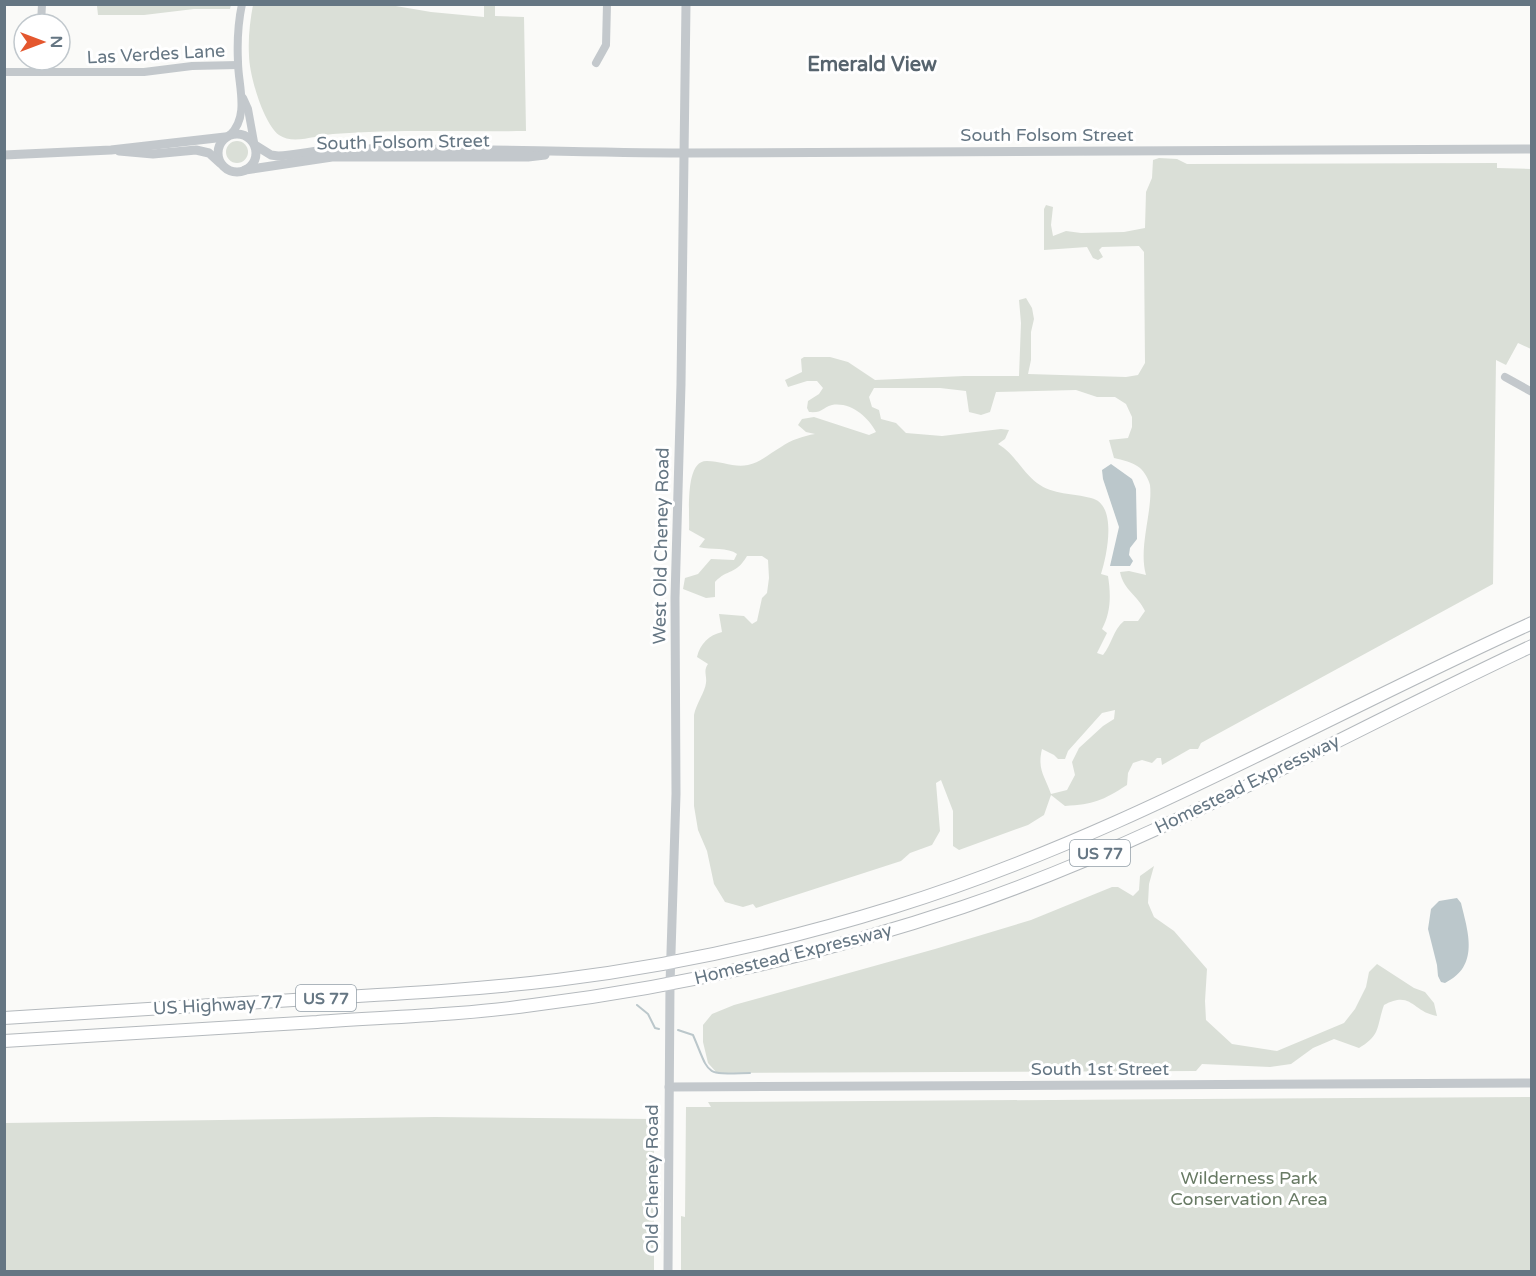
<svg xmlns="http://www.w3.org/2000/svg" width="1536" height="1276" viewBox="0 0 1536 1276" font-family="'Varela Round',sans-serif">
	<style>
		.green { fill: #dadfd7; fill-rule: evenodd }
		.water { fill: #bbc7cb }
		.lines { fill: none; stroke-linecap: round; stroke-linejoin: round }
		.stream { stroke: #bbc7cb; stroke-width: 2 }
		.trunk-casing { stroke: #b4b9bd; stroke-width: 14 }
		.minor { stroke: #c3c8cc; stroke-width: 8 }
		.tertiary { stroke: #c3c8cc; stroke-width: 9 }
		.trunk { stroke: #fff; stroke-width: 12 }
		.labels { text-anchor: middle; stroke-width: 6; stroke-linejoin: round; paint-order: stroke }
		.shield { fill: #fff; stroke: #939fa8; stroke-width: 1.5 }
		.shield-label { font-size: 16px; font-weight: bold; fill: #657683 }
		.street-label { font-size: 18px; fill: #657683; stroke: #fff }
		.park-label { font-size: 18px; fill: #687a64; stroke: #fff }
		.neighbourhood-label { font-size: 20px; font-weight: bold; fill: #57646e; stroke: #fff }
	</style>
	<rect width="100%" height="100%" fill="#fafaf8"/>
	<g class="green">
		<polygon points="51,5 51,4 231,5 230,9 194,9 144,15 98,15 97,6 51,6"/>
		<path d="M253,5H390L431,12L484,17V5L495,4V16L524,17L526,131C462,132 397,129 333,134C317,135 293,145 279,135C263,123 249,74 249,55C248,38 250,21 253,5Z"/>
		<circle cx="237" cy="152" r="11"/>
		<path d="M1159,158L1177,159L1187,164L1497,163V168L1531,169V349L1518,343L1506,365L1496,360L1493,584L1201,743L1198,749H1190L1162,765L1161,758H1157L1152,763L1142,760L1133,763L1128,773L1127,785C1102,801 1094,804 1065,806L1051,795L1044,815L1028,825L959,850L953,846V811L941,780L936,783L940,831L932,845L910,853L901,861L756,908L753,904L743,907L725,902L714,884L707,851L698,830L694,806V715C696,704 705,692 706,683C707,675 703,671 708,664L697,657C700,644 709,635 722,632L719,614L744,616L752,624L757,621L762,598L767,593L769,578L768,560L762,556H747C735,576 728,568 715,582V597L706,598L683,589L685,578L698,574L711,559L734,560L737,554C728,547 711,550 699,547L705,539L689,530C690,515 684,460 707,461C721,461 734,468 748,465C761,462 770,453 781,447C791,440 803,436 815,434L806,432L798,425L802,419L814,417L869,435L876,432C868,417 851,402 832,405C821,408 824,413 809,412L807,408L808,401L819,394L823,388L817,381H807L788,387L785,380L802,372L801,359L804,357H830L848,362L875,380L964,376H1019L1021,323L1019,300L1026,298L1032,308L1034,319L1031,332V360L1028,374L1126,377L1138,375L1145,363L1144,252L1139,246L1102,247L1099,250L1103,257L1098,260L1093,258L1087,247L1044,250V209L1046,205L1053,207L1051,225L1053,236L1066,231L1081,233L1124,232L1145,228L1146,192L1152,178L1153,160ZM874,388H940L966,391L969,412L981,415L990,412L996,392L1076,390L1097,397H1115L1126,404L1132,417V427L1128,438L1109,440L1114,458C1122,460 1133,462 1140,468C1144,471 1149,480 1150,485C1153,511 1138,547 1146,575L1129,571L1120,572C1124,591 1137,594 1145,611L1138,621H1124C1113,630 1112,644 1103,655L1097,653L1107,633L1102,629C1111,612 1111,595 1108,576L1101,574C1107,555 1118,504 1091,498C1073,493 1053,495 1037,483C1022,472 1015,454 998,444L1005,439L1009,430L1001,429L942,436L906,433L896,423L881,419L879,410L872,407L869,397ZM1115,710L1114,719L1103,726L1079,748L1072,762L1075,775L1067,790L1051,794C1045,776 1037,770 1042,749L1054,755L1058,759H1065L1068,751L1102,713Z"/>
		<path d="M1154,866L1149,884L1148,903L1154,917L1174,931L1207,969L1205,1001L1206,1020L1232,1044L1277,1051L1344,1023L1355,1009L1366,987L1369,972L1377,964L1414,988L1425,992L1434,1003L1437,1016C1412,1012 1412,990 1384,1005C1376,1028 1381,1035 1359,1048L1334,1039L1313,1048L1291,1064L1270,1067L1202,1064L1196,1071L717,1073L708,1063L703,1042V1025L712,1014L734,1005L935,949L1031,920L1112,887H1118L1133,896L1139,890L1140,876Z"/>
		<polygon points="1531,1097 1531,1271 681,1271 681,1216 685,1217 686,1107 711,1107 708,1102"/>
		<polygon points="435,1117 654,1119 654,1271 5,1271 5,1123"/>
	</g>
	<g class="water">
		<polygon points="1111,464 1132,479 1136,489 1137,539 1130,548 1129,555 1133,561 1130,566 1110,566 1119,527 1103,479 1102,470"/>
		<path d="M1457,898L1461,903C1468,932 1480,966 1445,983L1441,982L1438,976L1437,965L1428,929L1431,909L1439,901Z"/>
	</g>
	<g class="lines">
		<g class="stream">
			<polyline points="637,1005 648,1014 655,1028 659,1029"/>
			<path d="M678,1030L693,1035C711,1077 703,1074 750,1073"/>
		</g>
		<g class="trunk-casing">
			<g id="trunk">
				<path d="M4,1018C106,1011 208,1005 309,999C392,994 475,990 557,980C671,966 785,941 894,907C1118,838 1319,719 1532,623"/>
				<path d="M4,1041C109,1034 213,1028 317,1022C389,1017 462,1015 533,1005C679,987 823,954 963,907C1160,840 1343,734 1532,646"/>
			</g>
		</g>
		<g class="minor">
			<polyline points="41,24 42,4"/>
			<polyline points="596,63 606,45 607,4"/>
			<polyline points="4,72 144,72 192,66 238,65"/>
			<polyline points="41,72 41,60"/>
			<polyline points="243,98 248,109 254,142"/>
			<path d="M230,135C250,116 238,85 238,62C237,42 238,23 242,4"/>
			<polyline points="1505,377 1532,392"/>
		</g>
		<g class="tertiary">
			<circle cx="237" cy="153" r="19"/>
			<path d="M255,145L271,155L278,156C299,155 320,149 342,149C456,147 571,153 685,153L1532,149"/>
			<polyline points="119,151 153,154 196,150 209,153 220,163"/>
			<polyline points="4,155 111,150 225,137"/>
			<polyline points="245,170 332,157 528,157 545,155"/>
			<polyline points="669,1087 1532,1083"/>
			<polyline points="668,1272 670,984 676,794 675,598 681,384 686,4"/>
		</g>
		<use href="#trunk" class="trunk"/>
	</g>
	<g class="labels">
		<g class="shield">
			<rect x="1070" y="840" width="60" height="26" rx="4.5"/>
			<rect x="296" y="985" width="60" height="26" rx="4.5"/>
		</g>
		<g class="shield-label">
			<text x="1100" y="859">US 77</text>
			<text x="326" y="1004">US 77</text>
		</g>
		<g class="street-label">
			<text transform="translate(156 54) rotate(-3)" y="6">Las Verdes Lane</text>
			<text x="1047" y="141">South Folsom Street</text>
			<text transform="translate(403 142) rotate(-1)" y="6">South Folsom Street</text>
			<text transform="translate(661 546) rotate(-89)" y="6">West Old Cheney Road</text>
			<text transform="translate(1247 784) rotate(-26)" y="6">Homestead Expressway</text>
			<text transform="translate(793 954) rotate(-14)" y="6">Homestead Expressway</text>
			<text transform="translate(218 1005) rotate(-3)" y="6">US Highway 77</text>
			<text x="1100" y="1075">South 1st Street</text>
			<text transform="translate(652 1179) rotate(-90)" y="6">Old Cheney Road</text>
		</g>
		<g class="park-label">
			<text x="1249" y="1184">Wilderness Park<tspan x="1249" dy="21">Conservation Area</tspan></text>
		</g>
		<g class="neighbourhood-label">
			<text x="872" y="71">Emerald View</text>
		</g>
	</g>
	<rect width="1536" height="1276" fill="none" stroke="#657683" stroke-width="12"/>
	<g transform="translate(42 42) rotate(90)"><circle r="28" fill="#ffffff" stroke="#c1c8cd" stroke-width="1.5"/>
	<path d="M0-4.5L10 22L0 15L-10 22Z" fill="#e4572e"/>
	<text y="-9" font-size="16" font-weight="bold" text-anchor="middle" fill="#657683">N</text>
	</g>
</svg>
